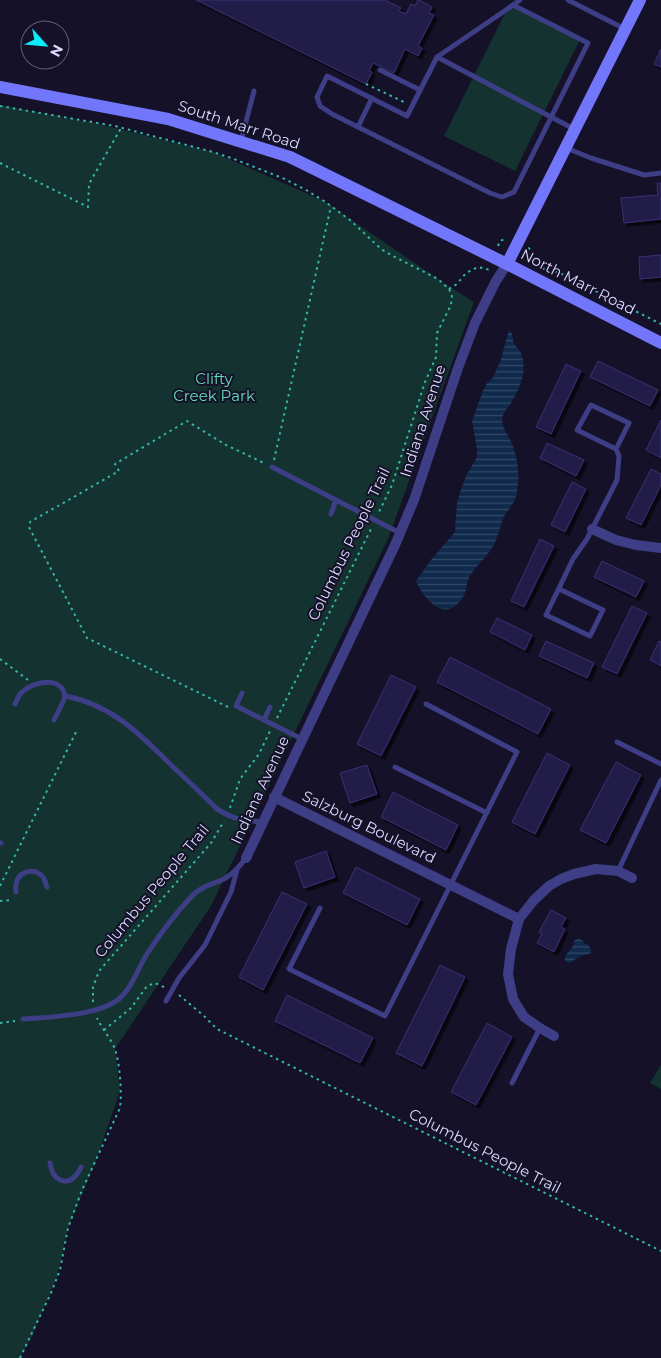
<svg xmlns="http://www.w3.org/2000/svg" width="661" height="1358" viewBox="0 0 661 1358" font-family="Montserrat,sans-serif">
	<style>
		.forest { fill: url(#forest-firs) }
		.park { fill: #14322f }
		.water { fill: url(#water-rules) }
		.building { fill: #241d48; stroke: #3a3074; filter: url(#shadow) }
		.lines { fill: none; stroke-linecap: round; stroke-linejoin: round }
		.path { stroke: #33b7a9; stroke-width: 2; stroke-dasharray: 2.5 4; stroke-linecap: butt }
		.lane { stroke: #3d3e85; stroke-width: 5 }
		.street { stroke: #3d3e85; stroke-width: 10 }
		.secondary { stroke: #7276fb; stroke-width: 12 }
		.labels { text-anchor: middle; stroke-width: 4; stroke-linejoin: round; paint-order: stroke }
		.street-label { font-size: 15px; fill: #dbd9fe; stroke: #141128 }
		.park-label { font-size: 15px; fill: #65ddb9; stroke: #141128 }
	</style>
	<defs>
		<pattern id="forest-firs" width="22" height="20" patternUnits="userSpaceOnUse" patternTransform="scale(1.25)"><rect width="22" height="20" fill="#14322f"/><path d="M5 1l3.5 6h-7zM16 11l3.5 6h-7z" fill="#364f4e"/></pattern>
		<pattern id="water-rules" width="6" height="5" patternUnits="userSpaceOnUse" patternTransform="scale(1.25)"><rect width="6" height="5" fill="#102a4c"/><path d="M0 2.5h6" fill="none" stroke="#324867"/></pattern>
		<filter id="shadow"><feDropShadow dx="3.5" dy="3.5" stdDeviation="0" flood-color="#0009"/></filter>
	</defs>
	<rect width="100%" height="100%" fill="#141128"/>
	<polygon class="forest" points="661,1065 661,1089 650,1083"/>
	<g class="park">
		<polygon points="510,3 581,38 515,171 444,136"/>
		<polygon points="0,105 99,124 213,152 324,201 444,283 474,302 388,539 211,906 115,1049 120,1091 97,1158 68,1228 57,1277 32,1336 20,1358 0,1358"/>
	</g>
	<g class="water">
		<path d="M509,330C514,334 512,338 514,344C516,347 519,349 521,353C528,370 520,388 511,403C508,408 503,412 502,419C502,428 509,436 512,444C518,458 520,477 517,492C516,502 509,508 505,515C501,522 500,530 497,537C492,552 480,562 471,574C466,580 468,589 464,595C448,625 425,602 416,581L431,560L455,532L457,502L460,493L466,476L477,457V449L472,421L483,391L487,383L492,379L500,362Z"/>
		<path d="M578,938L582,940L584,943C589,945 591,947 591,953C587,955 585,954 581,956C576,957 574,962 569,963L565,961C564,952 574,950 574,941Z"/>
	</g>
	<g class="building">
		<polygon points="196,0 385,0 401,8 399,11 406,14 411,4 415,6 418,0 419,0 432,7 429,13 434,15 418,46 422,48 418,56 405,49 394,73 373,63 369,71 372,72 366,84"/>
		<polygon points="661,49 661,67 654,64"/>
		<polygon points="657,183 661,183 661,219 624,223 621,198 658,195"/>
		<polygon points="661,255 661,277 640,279 639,257"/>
		<polygon points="598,361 658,390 650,406 590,377"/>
		<polygon points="566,364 581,371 551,434 536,427"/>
		<polygon points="661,420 661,458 646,450"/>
		<polygon points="547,443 584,460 576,476 540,458"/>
		<polygon points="651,469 661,474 661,485 641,525 626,518"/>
		<polygon points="572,482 586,489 565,532 551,525"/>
		<polygon points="540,539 554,546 524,607 511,601"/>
		<polygon points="602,561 644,581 636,597 594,577"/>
		<polygon points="632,606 647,613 617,674 602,667"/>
		<polygon points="497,618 532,635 525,650 490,632"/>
		<polygon points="546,641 594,663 587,678 539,656"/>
		<polygon points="659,641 661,642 661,666 650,660"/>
		<polygon points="450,657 551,709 538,734 437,682"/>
		<polygon points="391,675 416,687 381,756 357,744"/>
		<polygon points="547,753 570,765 535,834 512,822"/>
		<polygon points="616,762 641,775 606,843 580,830"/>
		<polygon points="367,765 377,794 350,803 340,773"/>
		<polygon points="393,792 458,825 446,850 381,817"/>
		<polygon points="326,851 335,877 304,888 295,862"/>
		<polygon points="356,867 420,899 407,925 343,893"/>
		<polygon points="282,892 307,904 263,990 239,977"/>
		<polygon points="551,910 566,918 561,927 565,929 554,952 537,943 542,934 539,932"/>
		<polygon points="440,965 465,977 422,1066 396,1053"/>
		<polygon points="287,995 373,1038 360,1063 275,1021"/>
		<polygon points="487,1023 512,1037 476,1105 451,1092"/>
	</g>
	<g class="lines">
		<g class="path">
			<polyline points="366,84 406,103"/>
			<polyline points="0,106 115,126 213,152 234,159 285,179 306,190 324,201 350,220 381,249 393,256 438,279 449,289 452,296 451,305 437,333 436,357 425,382 392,485 378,514"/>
			<polyline points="0,163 88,207 89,184 121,128"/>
			<polyline points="498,246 500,241 507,238"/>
			<path d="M528,248L532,250C532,265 546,272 558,272L661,324"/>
			<polyline points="449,289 457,284 466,273 478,267 490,270"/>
			<polyline points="274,460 331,206"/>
			<polyline points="0,659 28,680"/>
			<polyline points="228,707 87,638 29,527 30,522 119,471 115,464 187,421 226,445 266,464"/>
			<polyline points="277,718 372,527"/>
			<polyline points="230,808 240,779 259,754 270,731"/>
			<polyline points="0,886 77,730"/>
			<polyline points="0,901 12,900"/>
			<polyline points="179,995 204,1016 217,1029 661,1251"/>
			<polyline points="93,1002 93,987 99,971 211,843 224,821"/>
			<polyline points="0,1023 15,1021"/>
			<polyline points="104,1030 131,1008 147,986 155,983 166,988"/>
			<path d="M20,1358L51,1293L60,1270L68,1228L82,1190L120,1108C122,1092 120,1065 115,1049C111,1039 102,1029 97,1018"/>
		</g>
		<g class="lane">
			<polyline points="568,0 625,29"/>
			<polyline points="513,5 588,43 514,192 502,197 490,193 332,114 320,106 317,97 327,76 407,116 437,57 503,12 520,0"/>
			<polyline points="437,57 574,129"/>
			<polyline points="380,70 420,90"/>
			<polyline points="358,127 372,98"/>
			<polyline points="241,141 254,91"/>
			<polyline points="566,148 591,158 644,175 661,173"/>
			<polyline points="272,467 336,500"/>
			<polyline points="331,514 336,500 400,533"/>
			<polyline points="359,528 365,516"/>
			<polyline points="559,589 603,610 590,636 546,615 573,559 587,539 617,480 619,456 616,449 629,423 591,405 577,430 616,449"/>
			<polyline points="242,693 236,706 302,739"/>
			<path d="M65,696C110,704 139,733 170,764C186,779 202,794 217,809C235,820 242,820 263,822"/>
			<path d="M15,704C17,701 18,696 21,693C30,684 52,677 62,688C64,691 64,693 65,696L63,702L54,720"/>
			<polyline points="264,720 270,707"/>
			<polyline points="617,742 661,764"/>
			<polyline points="395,767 487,813"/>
			<polyline points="0,843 1,843"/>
			<polyline points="618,871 661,780"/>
			<path d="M16,892C16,890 15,887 16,884C18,872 33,867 42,876C45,878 45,883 47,887"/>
			<polyline points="320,908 289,969 385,1016 517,752 426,704"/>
			<polyline points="166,1001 179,978 205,945 231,892 237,870"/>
			<path d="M23,1019C50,1017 97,1016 119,999C132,988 138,968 147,954C160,934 175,914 191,897C200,887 212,884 224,879C233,874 240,866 246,858"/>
			<polyline points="512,1083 540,1028"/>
			<path d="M50,1163C51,1168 52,1174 56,1177C67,1187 77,1177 81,1167"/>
		</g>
		<g class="street">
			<polyline points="592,529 616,540 636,545 661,548"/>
			<polyline points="274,797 519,919"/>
			<polyline points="246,858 395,545 414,500 458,368 475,323 496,281 507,264"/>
			<polyline points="554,1036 540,1028 524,1017 513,999 508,974 511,949 519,919 534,900 549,886 561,879 574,874 596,869 618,871 632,878"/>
		</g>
		<g class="secondary">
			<polyline points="0,87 168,119 290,157 507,264 661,343"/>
			<polyline points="507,264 640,0"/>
		</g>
	</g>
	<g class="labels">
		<g class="street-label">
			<text transform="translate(239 125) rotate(18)" y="5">South Marr Road</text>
			<text transform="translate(578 282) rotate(27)" y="5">North Marr Road</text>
			<text transform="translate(423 421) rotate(-72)" y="5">Indiana Avenue</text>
			<text transform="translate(349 544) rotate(-64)" y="5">Columbus People Trail</text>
			<text transform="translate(260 790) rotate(-65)" y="5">Indiana Avenue</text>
			<text transform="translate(369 827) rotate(26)" y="5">Salzburg Boulevard</text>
			<text transform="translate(152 891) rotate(-50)" y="5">Columbus People Trail</text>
			<text transform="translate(485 1151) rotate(27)" y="5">Columbus People Trail</text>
		</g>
		<g class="park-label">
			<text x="214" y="384">Clifty<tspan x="214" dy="17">Creek Park</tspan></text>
		</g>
	</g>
	<g transform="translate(45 45) rotate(117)"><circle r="24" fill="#141128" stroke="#64617e"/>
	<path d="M0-4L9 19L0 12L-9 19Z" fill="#0aecf8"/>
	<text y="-8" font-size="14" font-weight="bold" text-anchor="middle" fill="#dbd9fe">N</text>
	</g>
</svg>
